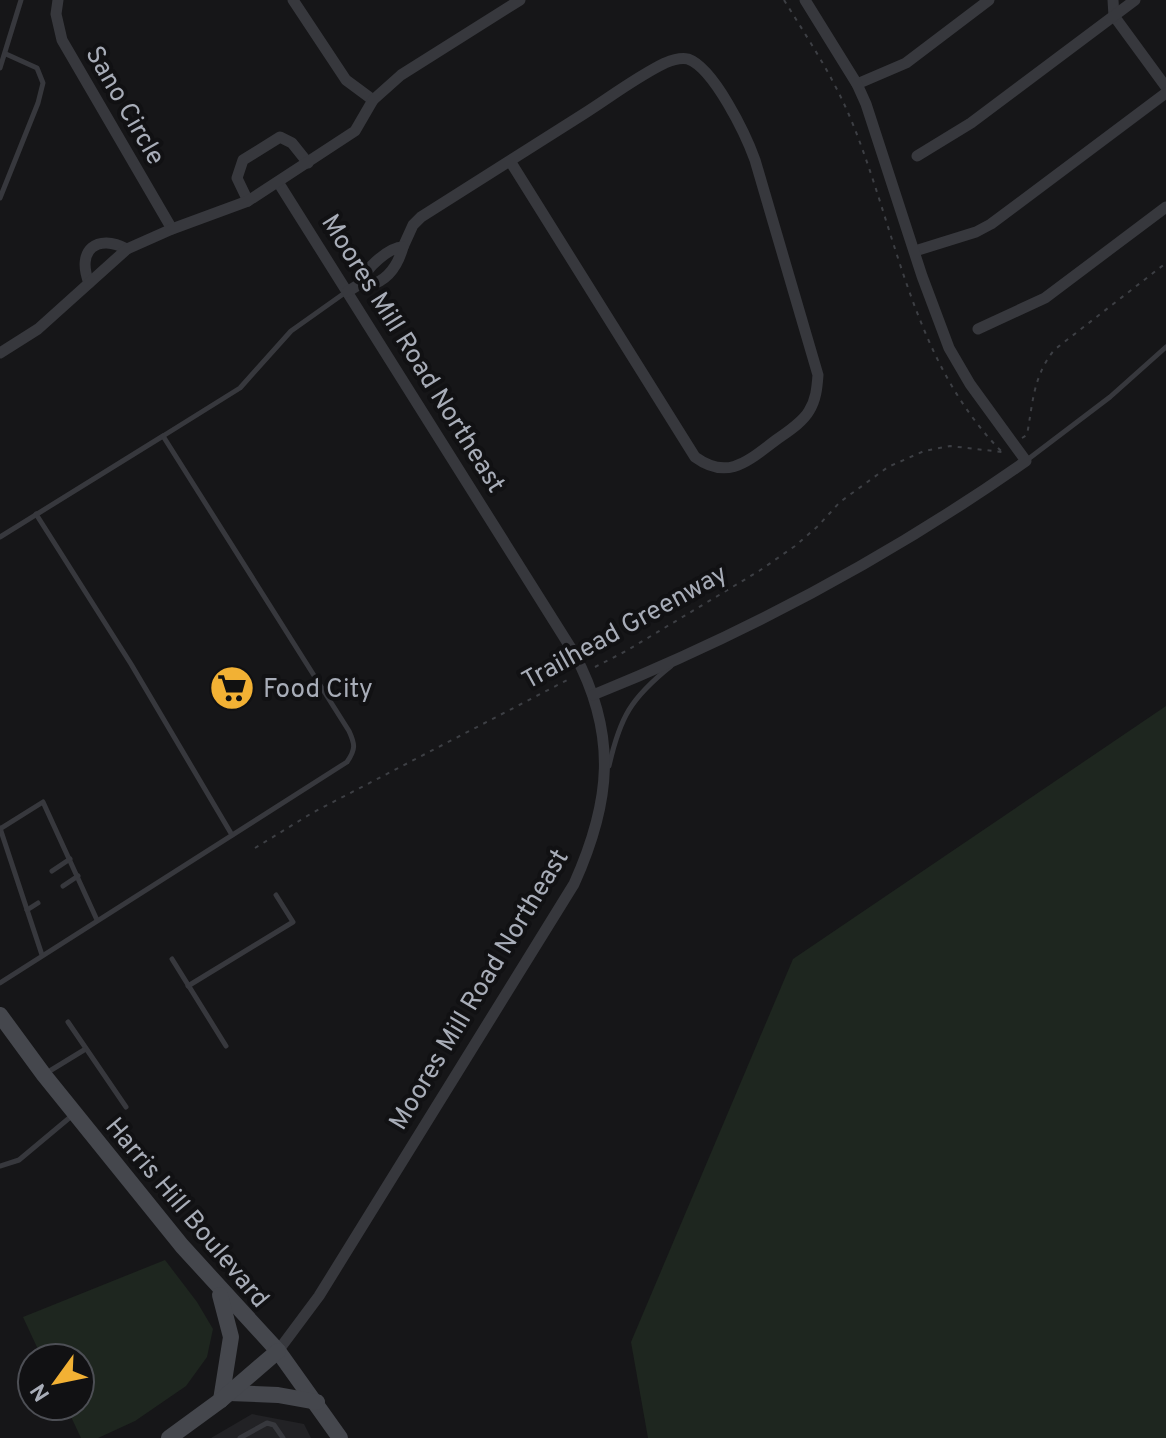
<svg xmlns="http://www.w3.org/2000/svg" width="1166" height="1438" viewBox="0 0 1166 1438" font-family="Overpass,sans-serif">
	<style>
		.built { fill: #222225 }
		.green { fill: #1e261f }
		.lines { fill: none; stroke-linecap: round; stroke-linejoin: round }
		.path { stroke: #3d3f44; stroke-width: 2; stroke-dasharray: 4 6; stroke-linecap: butt }
		.lane { stroke: #37383d; stroke-width: 5 }
		.street { stroke: #37383d; stroke-width: 11 }
		.secondary { stroke: #45474d; stroke-width: 16 }
		.labels { text-anchor: middle; stroke-width: 8; stroke-linejoin: round; paint-order: stroke }
		.street-label { font-size: 26px; fill: #a8adb8; stroke: #111113 }
		.poi-label { font-size: 26px; fill: #a8adb8; stroke: #111113; text-anchor: start }
	</style>
	<rect width="100%" height="100%" fill="#161618"/>
	<polygon class="built" points="252,1414 304,1424 311,1438 211,1438"/>
	<g class="green">
		<polygon points="1166,706 1166,1438 648,1438 631,1342 793,959"/>
		<polygon points="165,1260 197,1302 213,1329 207,1357 186,1386 135,1421 98,1438 81,1438 66,1406 80,1406 80,1358 42,1358 23,1317"/>
	</g>
	<g class="lines">
		<g class="path">
			<path d="M784,0C810,42 836,81 854,127C898,238 914,362 1001,451"/>
			<path d="M1022,438L1027,435C1033,402 1033,377 1054,350L1166,263"/>
			<polyline points="595,667 626,651 759,571 795,546 818,526 840,502 888,467 924,451 950,446 1002,452"/>
			<polyline points="255,848 312,813 571,678"/>
		</g>
		<g class="lane">
			<polyline points="0,68 21,0"/>
			<polyline points="0,198 38,103 43,83 37,68 6,54"/>
			<polyline points="1027,460 1110,397 1166,347"/>
			<polyline points="36,514 131,664 232,835"/>
			<polyline points="0,537 163,436"/>
			<path d="M609,766C620,717 631,698 671,666"/>
			<polyline points="0,828 42,955"/>
			<polyline points="0,829 43,802 97,920"/>
			<polyline points="52,871 70,859"/>
			<polyline points="63,886 78,876"/>
			<polyline points="27,910 38,903"/>
			<polyline points="172,959 226,1046"/>
			<path d="M0,983L347,762C356,749 355,744 349,731L163,436L240,388L291,331L346,292"/>
			<polyline points="188,986 293,922 276,895"/>
			<polyline points="68,1022 126,1107"/>
			<polyline points="48,1072 84,1050"/>
			<polyline points="0,1166 19,1160 74,1114"/>
			<polyline points="240,1438 267,1423 274,1425 283,1438"/>
		</g>
		<g class="street">
			<polyline points="58,0 56,14 62,40 172,229"/>
			<polyline points="293,0 346,80 373,100"/>
			<polyline points="1113,0 1114,16 1166,87"/>
			<polyline points="857,84 906,63 989,0"/>
			<polyline points="917,156 971,123 1135,0"/>
			<path d="M278,182L574,653C618,735 611,802 574,884L319,1296L278,1351"/>
			<polyline points="248,201 237,178 243,160 280,137 292,143 308,163"/>
			<path d="M403,247L413,225L421,217C475,183 528,149 582,115C609,98 636,77 665,63C672,60 680,57 688,59C714,68 746,135 755,160L818,375C817,388 816,400 809,411C802,423 787,432 776,440C748,461 728,481 695,457L510,161"/>
			<polyline points="915,251 976,232 991,224 1166,93"/>
			<path d="M89,283C76,250 97,233 127,249"/>
			<path d="M347,292L363,282L370,285C389,280 398,265 403,247C390,247 364,268 363,282"/>
			<polyline points="978,329 1045,298 1166,207"/>
			<polyline points="0,353 38,329 127,249 172,229 248,201 355,131 373,100 401,75 520,0"/>
			<path d="M593,695C747,633 891,556 1026,461L970,384L949,348L922,276L866,104L857,84L805,0"/>
		</g>
		<g class="secondary">
			<polyline points="0,1015 44,1075 182,1246 278,1351 340,1438"/>
			<polyline points="220,1295 231,1337 221,1400"/>
			<polyline points="229,1393 278,1395 317,1402"/>
			<polyline points="169,1438 221,1400 278,1351"/>
		</g>
	</g>
	<defs>
		<g id="supermarket-disc" transform="scale(2.3)"><circle r="9.5" fill="#f2b134" stroke="#111113"/><path d="M-6-5.5h2.5l.6 2H6L4.5 2H-2.5L-4.4-4H-6ZM-1.5 3.2a1.3 1.3 0 1 0 .1 0ZM3 3.2a1.3 1.3 0 1 0 .1 0Z" fill="#111"/></g>
	</defs>
	<g fill-rule="evenodd">
		<use href="#supermarket-disc" x="232" y="688"/>
	</g>
	<g class="labels">
		<g class="street-label">
			<text transform="translate(126 105) rotate(60)" y="9">Sano Circle</text>
			<text transform="translate(414 353) rotate(58)" y="9">Moores Mill Road Northeast</text>
			<text transform="translate(624 626) rotate(-29)" y="9">Trailhead Greenway</text>
			<text transform="translate(478 989) rotate(-59)" y="9">Moores Mill Road Northeast</text>
			<text transform="translate(188 1212) rotate(50)" y="9">Harris Hill Boulevard</text>
		</g>
		<g class="poi-label">
			<text x="263" y="697">Food City</text>
		</g>
	</g>
	<g transform="translate(56 1382) rotate(237)"><circle r="38" fill="#111113" stroke="#4d4f55" stroke-width="2"/>
	<path d="M0-6L14 30L0 20L-14 30Z" fill="#f2b134"/>
	<text y="-12" font-size="22" font-weight="bold" text-anchor="middle" fill="#a8adb8">N</text>
	</g>
</svg>
